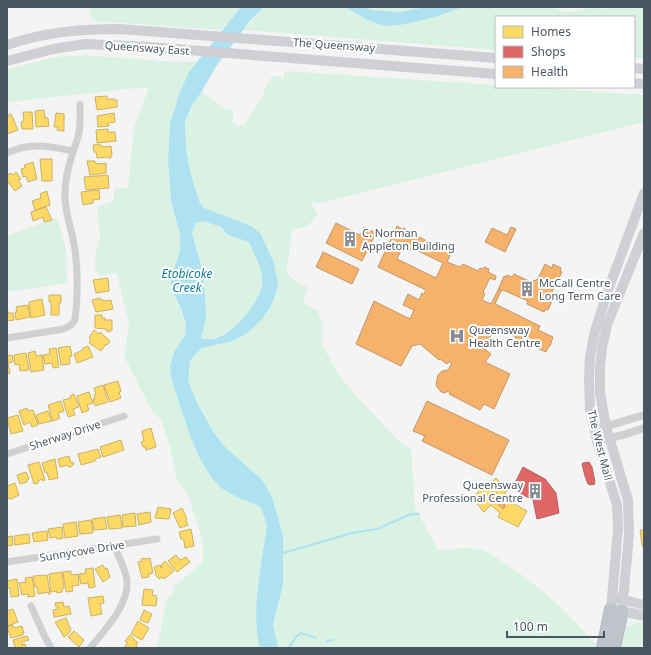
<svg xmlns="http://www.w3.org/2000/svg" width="651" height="655" viewBox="0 0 651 655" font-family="'Noto Sans',sans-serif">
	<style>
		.green { fill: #d9f2e3 }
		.water { fill: #aee2f0; fill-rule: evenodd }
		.homes { fill: #ffd966; stroke: #c9b264; fill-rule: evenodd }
		.shops { fill: #e06666; stroke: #b36164 }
		.health { fill: #f6b26b; stroke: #c29668; fill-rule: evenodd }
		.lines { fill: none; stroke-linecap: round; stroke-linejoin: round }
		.stream { stroke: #aee2f0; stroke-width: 2 }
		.motorway-casing { stroke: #b9bec3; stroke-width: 14 }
		.minor { stroke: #ced0d2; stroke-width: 7 }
		.tertiary { stroke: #ced0d2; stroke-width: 8 }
		.secondary { stroke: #ced0d4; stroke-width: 10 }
		.motorway { stroke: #bec4c9; stroke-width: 12 }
		.labels { text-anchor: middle; stroke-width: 4; stroke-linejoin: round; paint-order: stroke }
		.street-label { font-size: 11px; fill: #4a5661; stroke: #fff }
		.poi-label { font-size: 11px; fill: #4a5661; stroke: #fff; text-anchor: start }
		.water-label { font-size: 12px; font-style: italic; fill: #0c7c9b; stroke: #fff }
	</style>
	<rect width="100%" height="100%" fill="#f4f4f4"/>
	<g class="green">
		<polygon points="89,7 241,7 222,30 95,21 91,17"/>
		<polygon points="264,7 345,7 359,16 446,14 463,7 549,7 568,12 594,7 604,9 616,7 644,7 644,59 634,58 634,17 496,17 496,50 244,30"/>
		<path d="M365,7H427C407,11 383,17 365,7Z"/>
		<path d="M86,55L160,61L197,62L189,72L178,96L175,109L170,122L168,161L171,201L180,234V251L170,280L173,291L186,324L185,337L180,342L174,352L170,366L171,378L189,433L200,459L211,477L221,488L239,498L257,505L261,508L267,525C262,562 250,612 260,648H157L167,599L174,593L173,587L194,570L203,561V541L186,490L182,487L177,481L170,447L161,419L153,413L124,356L129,324L117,273L100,276L95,268L96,252L100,235L97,206L114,201V189L128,187L134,128L149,87L137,88L7,102V69L55,57Z"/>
		<path d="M285,71L496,85V87H527L644,95V122L321,203L311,202L317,215L308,226L292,230L289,257C287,261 287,263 287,267C286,279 299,282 307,287L308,290L304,298L303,303L318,311L319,316L322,320L323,326L322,345L339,375L356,396L402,444L411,448L415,507L438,550C450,550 470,546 481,550C489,552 496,557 502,562C538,584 569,613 596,645L595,648H278L273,625L283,586V537L273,500L260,478L226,448L214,433L196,401L188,380L190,361L202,348L233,341L249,332L261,320L274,263L261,234L251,226L204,208L199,201L191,175L186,150L185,121L192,105L202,91L225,109L228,108L234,111L232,122L237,126L244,125L262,97L268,82L272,77L277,76L280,77L283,80Z"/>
		<polygon points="57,218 66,250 67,283 7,292 7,236"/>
		<path d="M203,221L221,227L228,235L249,242C254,255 265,272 262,286C257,308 225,345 201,338L203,329V273L192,233L196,223Z"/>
		<polygon points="639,622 644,623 644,643 639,648 622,648 627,626 630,626"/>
	</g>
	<g class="water">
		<path d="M241,7H264L250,21L215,68L202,91L192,105L185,121L186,150L191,175L199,201L204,208L251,226L261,234L274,263L278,285L275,296L270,308L261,320L249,332L233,341L202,348L195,355L190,361L188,380L196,401L214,433L226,448L260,478L265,484L273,500L283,536V585L273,625L278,648H260C250,612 262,562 267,525L261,508L257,505L239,498L221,488L211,477L200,459L189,433L171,378L170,366L174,352L180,342L185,336L186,324L181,309L173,292L170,280L180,251V234L171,201L168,161L170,122L175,109L178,96L189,72ZM203,221L221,227L228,235L249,242C254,255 265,272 262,286C257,307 224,347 201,338L206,318L205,296L203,273L192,233L196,223Z"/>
		<path d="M345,7H365L371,10L399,12L427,7H463C446,14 400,29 382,25C368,21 357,14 345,7Z"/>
	</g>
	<g class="homes">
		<polygon points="107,96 107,99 114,99 114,100 117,100 117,107 97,110 95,97"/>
		<polygon points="44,110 45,118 48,118 49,126 36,127 35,111"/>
		<polygon points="23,112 32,112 33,129 22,129 21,122 24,121"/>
		<polygon points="56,113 64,114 64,131 57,130 58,127 54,127"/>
		<polygon points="114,113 115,122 108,123 109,126 98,127 97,116"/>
		<polygon points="11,114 18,130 7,134 7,116"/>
		<polygon points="108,129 108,132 115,132 116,141 97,143 96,130"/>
		<polygon points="100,144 100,146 103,146 103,147 111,146 112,156 110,156 111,158 108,158 107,157 97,158 96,152 94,152 93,145"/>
		<polygon points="40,159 52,159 52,181 42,181"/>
		<polygon points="87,161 95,161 95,163 98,164 106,163 106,173 90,175"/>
		<polygon points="33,162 37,179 28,182 26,176 23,177 21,169 25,168 24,165"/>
		<polygon points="16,172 21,179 18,180 22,186 15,191 9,183 7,183 7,175 11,173 13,175"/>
		<polygon points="108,175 109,188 86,190 84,177"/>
		<polygon points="99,190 100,199 93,200 93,203 83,205 81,192"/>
		<polygon points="47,191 50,205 35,210 32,201 41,198 40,194"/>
		<polygon points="46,207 52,220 44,222 43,217 33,221 31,212"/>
		<polygon points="108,278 109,291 96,293 93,280"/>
		<polygon points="49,295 61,295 61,303 59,303 59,315 51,315 51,302 49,302"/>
		<polygon points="100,298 100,300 104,300 104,301 111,300 113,309 96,312 92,300"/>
		<polygon points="42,299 45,315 31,318 29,302"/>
		<polygon points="28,305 30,317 16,320 15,312 17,312 16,307"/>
		<polygon points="7,308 8,313 13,313 14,320 7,321"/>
		<polygon points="95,315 102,315 102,318 105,318 105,320 112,320 112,330 110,330 110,332 106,331 106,329 95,328"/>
		<polygon points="94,330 99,334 100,332 110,341 107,345 106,344 101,351 89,343 91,340 89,338"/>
		<polygon points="70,346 72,356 69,357 70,364 61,365 58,348"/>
		<polygon points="88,346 93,357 77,363 74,354 83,350 83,348"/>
		<polygon points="56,348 59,367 53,368 52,363 45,364 43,355 50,354 49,349"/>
		<polygon points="35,351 36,356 42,355 44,370 31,372 28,353"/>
		<polygon points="26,353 29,370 20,371 19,364 15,365 14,355"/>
		<polygon points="12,355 13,362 8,363 10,373 7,374 7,356"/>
		<polygon points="118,381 121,391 119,392 121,398 110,402 104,385"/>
		<polygon points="103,385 108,402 95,406 93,399 95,399 94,395 96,394 94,388"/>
		<polygon points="89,392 93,403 87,405 89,410 82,413 77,396"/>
		<polygon points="74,394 79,407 73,409 75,415 68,417 63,400 71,398 70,396"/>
		<polygon points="61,401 64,411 58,413 60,418 53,421 48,405"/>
		<polygon points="27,408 28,411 33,410 38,425 32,427 30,422 24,425 19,411"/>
		<polygon points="48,411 52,421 39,424 36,415"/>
		<polygon points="18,415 23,431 11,434 7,418"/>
		<polygon points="151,428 156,447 146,450 145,447 143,447 141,442 144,441 142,431"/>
		<polygon points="121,440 124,450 103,457 100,447"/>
		<polygon points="98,449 101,457 95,459 95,461 81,465 78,454"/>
		<polygon points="69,456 71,463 73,462 74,464 71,467 69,467 68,465 60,467 58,459"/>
		<polygon points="55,459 58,478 49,480 47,472 45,473 42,463"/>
		<polygon points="39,462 45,480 43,481 42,479 38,481 38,483 34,484 28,465"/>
		<polygon points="26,472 29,479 27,480 27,482 20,484 17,475"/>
		<path d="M496,478L506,488L507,491L505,492L508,498L507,500L527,511L518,527L498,517L500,513L491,505L484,512L472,498L483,487L485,489ZM496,492L505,501L503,503L505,506L503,509L492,497Z"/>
		<polygon points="15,483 19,495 11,499 7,498 7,486"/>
		<polygon points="158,507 171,509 169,519 155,518"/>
		<polygon points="182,508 187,519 186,520 188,525 180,528 173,513"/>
		<polygon points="150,512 151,522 139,525 137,514"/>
		<polygon points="135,513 136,526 123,527 122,515"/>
		<polygon points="120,515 122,528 109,529 107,517"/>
		<polygon points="105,517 107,529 94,530 92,519"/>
		<polygon points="91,520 93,533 80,534 78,522"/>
		<polygon points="76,522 78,536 65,538 63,524"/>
		<polygon points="62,527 63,538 57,539 56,537 50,538 48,529"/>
		<polygon points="191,529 194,546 185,548 184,541 182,539 181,539 179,532"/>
		<polygon points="640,530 644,530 644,550 642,544"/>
		<polygon points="47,531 48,540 34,542 32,533"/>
		<polygon points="29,534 30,543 15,545 14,536"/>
		<polygon points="12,536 13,545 7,546 7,537"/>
		<polygon points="176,555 180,560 186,557 190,562 177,572 168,561"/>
		<polygon points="144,558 144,559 150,558 153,573 148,574 149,577 142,578 138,562 142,561 141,559"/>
		<polygon points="165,561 174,571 164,579 162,577 159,579 155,574 156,573 154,567 160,565 161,568 162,567 161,565"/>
		<polygon points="103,565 105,569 107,568 110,577 103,582 95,569"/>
		<polygon points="93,568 95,587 89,588 88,583 81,584 79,574 86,573 85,569"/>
		<polygon points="71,571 71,575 78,574 79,585 72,586 73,591 66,592 63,572"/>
		<polygon points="62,572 64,588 62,589 62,592 57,593 57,591 51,592 49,574"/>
		<polygon points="47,575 50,594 48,594 48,592 38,594 37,587 35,587 33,576"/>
		<polygon points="32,577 35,596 28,597 28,594 22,595 19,583 26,582 25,578"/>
		<polygon points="17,579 19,596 11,597 10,588 7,588 7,581"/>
		<polygon points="144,589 153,590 152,595 157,596 156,606 142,605"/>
		<polygon points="103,596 104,603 100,604 102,614 91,616 88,598"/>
		<polygon points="63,602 64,607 69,606 71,614 54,617 53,610 58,609 58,607 56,607 55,603"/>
		<polygon points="13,609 18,622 7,626 7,611"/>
		<polygon points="144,610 152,614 148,623 140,620"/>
		<polygon points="66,618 71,630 68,634 64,637 55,622"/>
		<polygon points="138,621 149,628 142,640 131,634"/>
		<polygon points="13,625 13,628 22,626 24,633 22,633 23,635 11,638 7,627"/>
		<polygon points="74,631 84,640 79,647 68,637"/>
		<polygon points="130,635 138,643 136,645 137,647 136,648 124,647 128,643 125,641"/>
		<polygon points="27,636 29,640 22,642 22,645 25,644 26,648 14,648 15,647 13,640"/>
	</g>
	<g class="shops">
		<polygon points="589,462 592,467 595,482 594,482 595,484 590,485 589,484 588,484 585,476 582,464 583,463"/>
		<polygon points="523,467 545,479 556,493 559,513 537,519 533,500 512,489"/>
	</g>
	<g class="health">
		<polygon points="336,223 360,235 364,227 376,233 362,261 326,243"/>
		<path d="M397,226L402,229L405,228V230L451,253L447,262L460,267L463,264L478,271L480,268L482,269L484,267L489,269L488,272L496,276L495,280L490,278L483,292L485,294L482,300L491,304L499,288L501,291L495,304L540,326L538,330L553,337L550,346H549L546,352L535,347L516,345V337L489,324L487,327L492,330L490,332L493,333L482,347L491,354L485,362L510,374L494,409L484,404L480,410L449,394L450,392L448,391L445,393L441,392L436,385L438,375L442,371L448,370L452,363L449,362L447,364L440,359L439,360L420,344L412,346L401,366L356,344L374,301L410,319L414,310L403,305L408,294L419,300L422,293L424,294L426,290L378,267ZM403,246L413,251L414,249L443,263L436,278L397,259Z"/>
		<polygon points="511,227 516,229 505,252 485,242 492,228 507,235"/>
		<polygon points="323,252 359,269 352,284 316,267"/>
		<polygon points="545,264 552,268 553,264 561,268 560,271 562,272 552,292 555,294 548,310 545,309 544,312 527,304 528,301 503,290 501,291 499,288 504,276 506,277 507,275 512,277 514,274 531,282 538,279"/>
		<polygon points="427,401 509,440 492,475 422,441 425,436 413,431"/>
		<polygon points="496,492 505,501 503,503 505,506 503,509 492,497"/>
	</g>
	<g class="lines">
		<g class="stream">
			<polyline points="280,554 352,533 377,529 411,514 419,514"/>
			<polyline points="327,641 333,640"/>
			<polyline points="289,647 296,637 301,633 316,638"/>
		</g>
		<g class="motorway-casing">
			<g id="motorway">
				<polyline points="603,648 611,609"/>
				<polyline points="614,648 622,611"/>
			</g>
		</g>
		<g class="minor">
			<path d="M7,153C29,142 50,146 72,151"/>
			<path d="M7,338L64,329L71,325L75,320C78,297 78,266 74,244C71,226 64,211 65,193C65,173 72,156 78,137C81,126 80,115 80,104"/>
			<polyline points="7,454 124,416"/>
			<polyline points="7,562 157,539"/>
			<polyline points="31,606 45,637 51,648"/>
			<path d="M90,648C104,631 129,605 127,581C126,570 119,557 114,546"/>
		</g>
		<g class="tertiary">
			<polyline points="594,430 644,415"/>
			<polyline points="597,441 623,435 644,428"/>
		</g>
		<g class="secondary">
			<path d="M7,45C44,32 81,29 120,29L496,58"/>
			<polyline points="7,61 53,49 85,44 149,47 496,74"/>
			<polyline points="634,68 644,69"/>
			<polyline points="634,83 644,84"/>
			<polyline points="644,193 607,293 595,331 590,356 589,379 590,410 597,441 617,505 618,529 611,609 622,611 644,616"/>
			<polyline points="617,598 644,605"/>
			<polyline points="622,611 629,535 628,500 606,427 600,393 600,368 602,348 607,325 644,233"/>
		</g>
		<use href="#motorway" class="motorway"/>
	</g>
	<defs>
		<g id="building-bare" transform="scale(1.2)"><path d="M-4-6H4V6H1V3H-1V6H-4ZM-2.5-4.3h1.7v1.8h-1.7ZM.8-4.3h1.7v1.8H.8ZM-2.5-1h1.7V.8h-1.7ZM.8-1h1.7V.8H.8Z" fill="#868d94" stroke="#fff" stroke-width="2.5" paint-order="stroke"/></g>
		<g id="hospital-bare" transform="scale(1.2)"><path d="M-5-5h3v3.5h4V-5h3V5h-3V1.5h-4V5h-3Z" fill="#868d94" stroke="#fff" stroke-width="2.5" paint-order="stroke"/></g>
	</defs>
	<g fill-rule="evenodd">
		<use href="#building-bare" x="350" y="239"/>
		<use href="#building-bare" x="527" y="289"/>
		<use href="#hospital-bare" x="457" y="336"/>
		<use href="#building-bare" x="535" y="491"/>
	</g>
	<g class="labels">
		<g class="street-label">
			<text transform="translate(334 45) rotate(4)" y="4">The Queensway</text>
			<text transform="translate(147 48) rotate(4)" y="4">Queensway East</text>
			<text transform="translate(65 435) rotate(-18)" y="4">Sherway Drive</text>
			<text transform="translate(600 445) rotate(76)" y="4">The West Mall</text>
			<text transform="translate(82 551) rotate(-9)" y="4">Sunnycove Drive</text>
		</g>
		<g class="poi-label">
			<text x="362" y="237">C. Norman<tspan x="362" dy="13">Appleton Building</tspan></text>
			<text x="539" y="287">McCall Centre<tspan x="539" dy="13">Long Term Care</tspan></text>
			<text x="469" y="334">Queensway<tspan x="469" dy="13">Health Centre</tspan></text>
			<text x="523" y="489" text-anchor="end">Queensway<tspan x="523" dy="13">Professional Centre</tspan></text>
		</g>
		<g class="water-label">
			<text x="187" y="278">Etobicoke<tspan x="187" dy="14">Creek</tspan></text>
		</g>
	</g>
	<rect width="651" height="655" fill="none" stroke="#4a5661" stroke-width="16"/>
	<rect x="495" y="16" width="140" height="72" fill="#ffffff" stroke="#b7bbc0"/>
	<rect x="503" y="26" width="20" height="12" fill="#ffd966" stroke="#b7bbc0"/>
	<text x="531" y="36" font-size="12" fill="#4a5661">Homes</text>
	<rect x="503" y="46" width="20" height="12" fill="#e06666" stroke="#b7bbc0"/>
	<text x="531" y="56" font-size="12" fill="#4a5661">Shops</text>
	<rect x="503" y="66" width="20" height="12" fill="#f6b26b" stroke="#b7bbc0"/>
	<text x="531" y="76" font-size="12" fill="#4a5661">Health</text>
	<path d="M507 631v6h97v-6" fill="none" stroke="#4a5661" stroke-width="2"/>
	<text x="513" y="631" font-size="12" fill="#4a5661" stroke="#ffffff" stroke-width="3" paint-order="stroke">100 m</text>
</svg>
